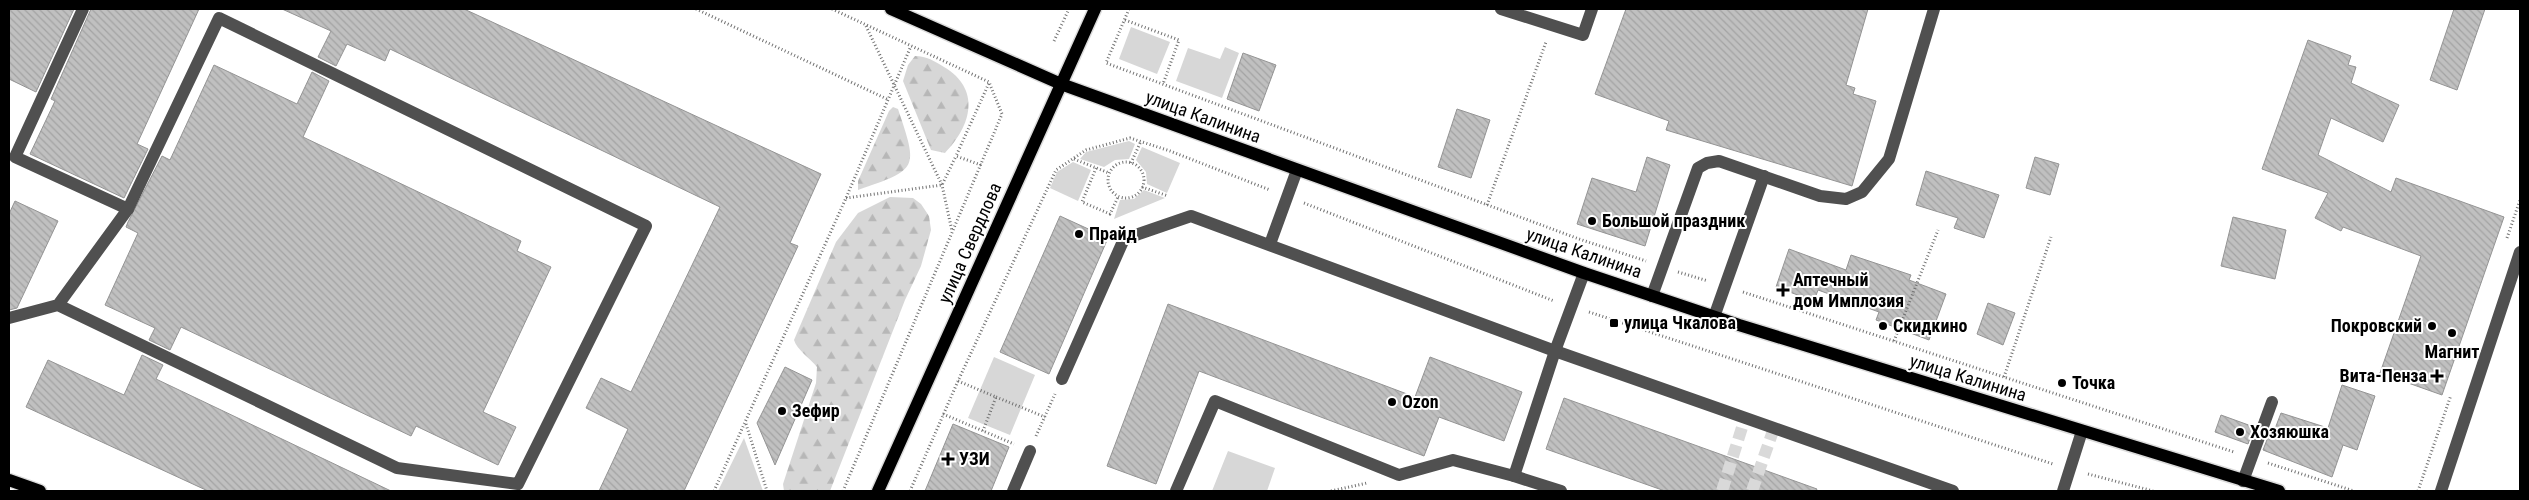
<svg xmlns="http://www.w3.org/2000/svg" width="2529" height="500" viewBox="0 0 2529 500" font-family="'Roboto Condensed',sans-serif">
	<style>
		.green { fill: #d7d7d7 }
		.forest { fill: url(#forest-firs) }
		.building { fill: url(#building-back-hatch); stroke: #949494 }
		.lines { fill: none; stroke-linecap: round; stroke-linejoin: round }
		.minor-tunnel { stroke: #d9d9d9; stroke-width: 12; stroke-dasharray: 12 6; stroke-linecap: butt }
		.major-casing { stroke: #dbdbdb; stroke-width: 15 }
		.path { stroke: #727272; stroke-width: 3; stroke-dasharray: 1 2.5; stroke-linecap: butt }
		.minor { stroke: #505050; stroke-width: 12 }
		.major { stroke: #000; stroke-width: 12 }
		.poi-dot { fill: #000; stroke: #fff; stroke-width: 2 }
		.labels { text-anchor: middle; stroke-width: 4; stroke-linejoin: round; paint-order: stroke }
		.street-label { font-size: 18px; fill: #000; stroke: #fff }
		.poi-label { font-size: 18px; font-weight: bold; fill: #000; stroke: #fff; text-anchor: start }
	</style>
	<defs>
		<pattern id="forest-firs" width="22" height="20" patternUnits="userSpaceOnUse" patternTransform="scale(1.25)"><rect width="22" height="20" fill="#d7d7d7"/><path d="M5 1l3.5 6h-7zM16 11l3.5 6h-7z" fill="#b7b7b7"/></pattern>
		<pattern id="building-back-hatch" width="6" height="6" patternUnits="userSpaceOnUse" patternTransform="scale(1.25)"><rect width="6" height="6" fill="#c0c0c0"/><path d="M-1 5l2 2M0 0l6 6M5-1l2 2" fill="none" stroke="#a3a3a3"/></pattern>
	</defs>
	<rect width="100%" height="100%" fill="#fff"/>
	<g class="green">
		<polygon points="1131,27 1170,42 1157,74 1119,59"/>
		<polygon points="1225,47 1239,53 1222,98 1176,81 1188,48 1220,59"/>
		<polygon points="1129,141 1135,144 1129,159 1115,160 1104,167 1080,159 1086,152"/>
		<polygon points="1142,147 1180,163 1167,193 1147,184 1146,172 1136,160"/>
		<polygon points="1073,162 1091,170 1078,201 1050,188 1057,172"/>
		<polygon points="1144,190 1165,198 1114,219 1120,200 1134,199"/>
		<polygon points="994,357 1035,375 1010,435 968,418"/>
		<polygon points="744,438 763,491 718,491"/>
		<polygon points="1228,451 1275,468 1267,491 1212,491"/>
	</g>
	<g class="forest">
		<path d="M915,56C927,56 934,61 944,67C981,89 972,125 945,153L931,150L903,81L908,65Z"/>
		<path d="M893,107L898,109C918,169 919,169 858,190V181L889,111Z"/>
		<path d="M890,197L913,198L921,204L929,216L931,230L921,266L905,300L830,491H784L783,484L816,383L817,367C810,358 797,350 794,340L836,242L858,213Z"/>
	</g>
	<g class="building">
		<polygon points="9,9 74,9 36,92 9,79"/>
		<polygon points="91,9 199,9 137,144 148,149 124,198 30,154 55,101 51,99"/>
		<polygon points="282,9 464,9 821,174 790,243 798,246 684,491 599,491 628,429 586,408 601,378 631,392 720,207 390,49 385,61 347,44 336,66 318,57 331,31"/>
		<polygon points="1626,9 1868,9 1846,85 1855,88 1853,94 1876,101 1852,186 1666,130 1669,121 1595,94"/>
		<polygon points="2454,9 2485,9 2457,90 2430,80"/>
		<polygon points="2308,40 2351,56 2348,65 2356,67 2351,83 2399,105 2383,142 2331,118 2318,155 2391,192 2396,178 2504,217 2442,395 2380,373 2421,256 2343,227 2341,231 2315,218 2328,193 2262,169"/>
		<polygon points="1243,53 1276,65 1259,111 1227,99"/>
		<polygon points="214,65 297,104 312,72 329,81 303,137 521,241 517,251 551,267 483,412 516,427 498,465 416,426 411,436 181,327 170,350 149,340 155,328 105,305 138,233 126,227 128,222 162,156 170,160"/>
		<polygon points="1457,109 1490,120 1471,178 1438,167"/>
		<polygon points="1647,157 1670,165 1645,246 1577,224 1592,178 1636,192"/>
		<polygon points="2035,157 2059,164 2050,195 2026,188"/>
		<polygon points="1926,171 1999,195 1984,238 1954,228 1958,218 1916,205"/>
		<polygon points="15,201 58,221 17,308 9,310 9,214"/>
		<polygon points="1060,216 1108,238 1049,374 1000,352"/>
		<polygon points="2233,217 2286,230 2275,279 2221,266"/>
		<polygon points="1789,249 1846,270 1851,255 1911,275 1909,280 1946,294 1929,340 1876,320 1879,312 1818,290 1814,301 1776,287"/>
		<polygon points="1988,303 2015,313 2003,345 1977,334"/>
		<polygon points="1168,304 1415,397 1430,357 1522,392 1504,441 1439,417 1424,456 1199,371 1156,484 1107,466"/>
		<polygon points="142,355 163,365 156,379 391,491 208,491 26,407 48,360 124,395"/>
		<polygon points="785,367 812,380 775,465 757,423"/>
		<polygon points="2342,385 2375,396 2357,450 2343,445 2332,477 2263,450 2270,432 2273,434 2281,413 2328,428"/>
		<polygon points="1564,398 1817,489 1816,491 1665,491 1546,449"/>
		<polygon points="2221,415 2254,427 2248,444 2215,432"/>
		<polygon points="953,424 1009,447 991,491 925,491"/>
	</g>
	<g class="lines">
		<g class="minor-tunnel">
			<polyline points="1722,491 1745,418"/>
			<polyline points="1752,491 1774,428"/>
		</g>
		<g class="major-casing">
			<g id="major">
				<polyline points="891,9 1061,84 1584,273 1739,325 2279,491"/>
				<polyline points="9,480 40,491"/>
				<polyline points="878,491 1095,9"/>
			</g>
		</g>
		<g class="path">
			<polyline points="696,9 889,100"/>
			<polyline points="832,9 989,82 1002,114 843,491"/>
			<polyline points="1129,9 1106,63 1579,239 1646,261"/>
			<polyline points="1125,20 1179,40 1163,84"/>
			<polyline points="866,26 942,185 952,231"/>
			<polyline points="1054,41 1069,9"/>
			<polyline points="1074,159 1109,173"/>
			<circle cx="1126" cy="180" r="18"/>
			<polyline points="1131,163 1141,141"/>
			<polyline points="981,165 956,156 989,83"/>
			<polyline points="1096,168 1082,202 1110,214 1118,197"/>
			<polyline points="1142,187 1168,196"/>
			<polyline points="846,198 942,185 956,156"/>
			<polyline points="1304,203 1554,301"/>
			<polyline points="1487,205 1546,42"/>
			<polyline points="2507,238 2520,200"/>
			<polyline points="1678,272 1708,281"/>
			<polyline points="1743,292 2234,452"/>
			<polyline points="1589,312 2053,464"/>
			<polyline points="1894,341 1938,230"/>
			<polyline points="2004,377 2051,237"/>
			<polyline points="958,381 996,397 983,431"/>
			<polyline points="996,397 1045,417"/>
			<polyline points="943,414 1014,444"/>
			<polyline points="746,424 767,491"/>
			<polyline points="1036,436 1055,394"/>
			<polyline points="2268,463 2354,491"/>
			<polyline points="2088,474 2153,491"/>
			<polyline points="714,491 846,198 911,46"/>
			<polyline points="910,491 958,381 1056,170 1086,150 1130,138 1170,151 1270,190"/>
			<polyline points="1331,491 1367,483"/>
			<polyline points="2418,491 2451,395"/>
		</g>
		<g class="minor">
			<polyline points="83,9 15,157 128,209"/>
			<polyline points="1501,9 1583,35 1592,9"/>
			<polyline points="1270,244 1297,170"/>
			<polyline points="1652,296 1698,168 1707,163 1719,161 1820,196 1846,199 1862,192 1889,159 1934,9"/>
			<polyline points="1714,317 1764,176"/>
			<polyline points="9,318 58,305 128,209 219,18 646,226 518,484 397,468 58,305"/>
			<polyline points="1062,379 1124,239 1191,216 1555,351 1953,491"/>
			<polyline points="1514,476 1561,491"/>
			<polyline points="2243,481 2272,402"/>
			<polyline points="1013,491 1030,451"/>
			<polyline points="1176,491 1215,401 1399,475 1453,460 1514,476 1555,351 1584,273"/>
			<polyline points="2063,491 2082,431"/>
			<polyline points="2441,491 2520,252"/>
		</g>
		<use href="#major" class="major"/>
	</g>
	<g class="poi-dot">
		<circle cx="1592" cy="221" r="5"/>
		<circle cx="1079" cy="234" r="5"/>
		<path d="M1780.5 282.5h5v5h5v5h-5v5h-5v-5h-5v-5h5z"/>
		<rect x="1609" y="318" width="10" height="10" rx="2.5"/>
		<circle cx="1883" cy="326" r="5"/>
		<circle cx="2432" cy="326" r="5"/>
		<circle cx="2452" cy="333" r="5"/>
		<path d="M2434.5 368.5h5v5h5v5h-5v5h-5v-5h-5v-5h5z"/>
		<circle cx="2062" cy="383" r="5"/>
		<circle cx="1392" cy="402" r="5"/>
		<circle cx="782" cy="411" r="5"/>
		<circle cx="2240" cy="432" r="5"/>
		<path d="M945.5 451.5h5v5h5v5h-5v5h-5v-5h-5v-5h5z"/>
	</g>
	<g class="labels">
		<g class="street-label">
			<text transform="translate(1203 117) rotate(20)" y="6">улица Калинина</text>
			<text transform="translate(970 243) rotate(-66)" y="6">улица Свердлова</text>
			<text transform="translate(1584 253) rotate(19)" y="6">улица Калинина</text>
			<text transform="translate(1968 378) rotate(17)" y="6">улица Калинина</text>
		</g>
		<g class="poi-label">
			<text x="1602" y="227">Большой праздник</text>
			<text x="1089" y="240">Прайд</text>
			<text x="1793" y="286">Аптечный<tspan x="1793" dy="21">дом Имплозия</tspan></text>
			<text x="1624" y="329">улица Чкалова</text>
			<text x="1893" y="332">Скидкино</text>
			<text x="2422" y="332" text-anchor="end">Покровский</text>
			<text x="2452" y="358" text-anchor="middle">Магнит</text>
			<text x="2427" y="382" text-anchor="end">Вита-Пенза</text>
			<text x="2072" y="389">Точка</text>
			<text x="1402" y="408">Ozon</text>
			<text x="792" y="417">Зефир</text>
			<text x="2250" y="438">Хозяюшка</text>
			<text x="959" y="465">УЗИ</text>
		</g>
	</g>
	<rect width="2529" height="500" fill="none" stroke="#000000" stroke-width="20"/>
</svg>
